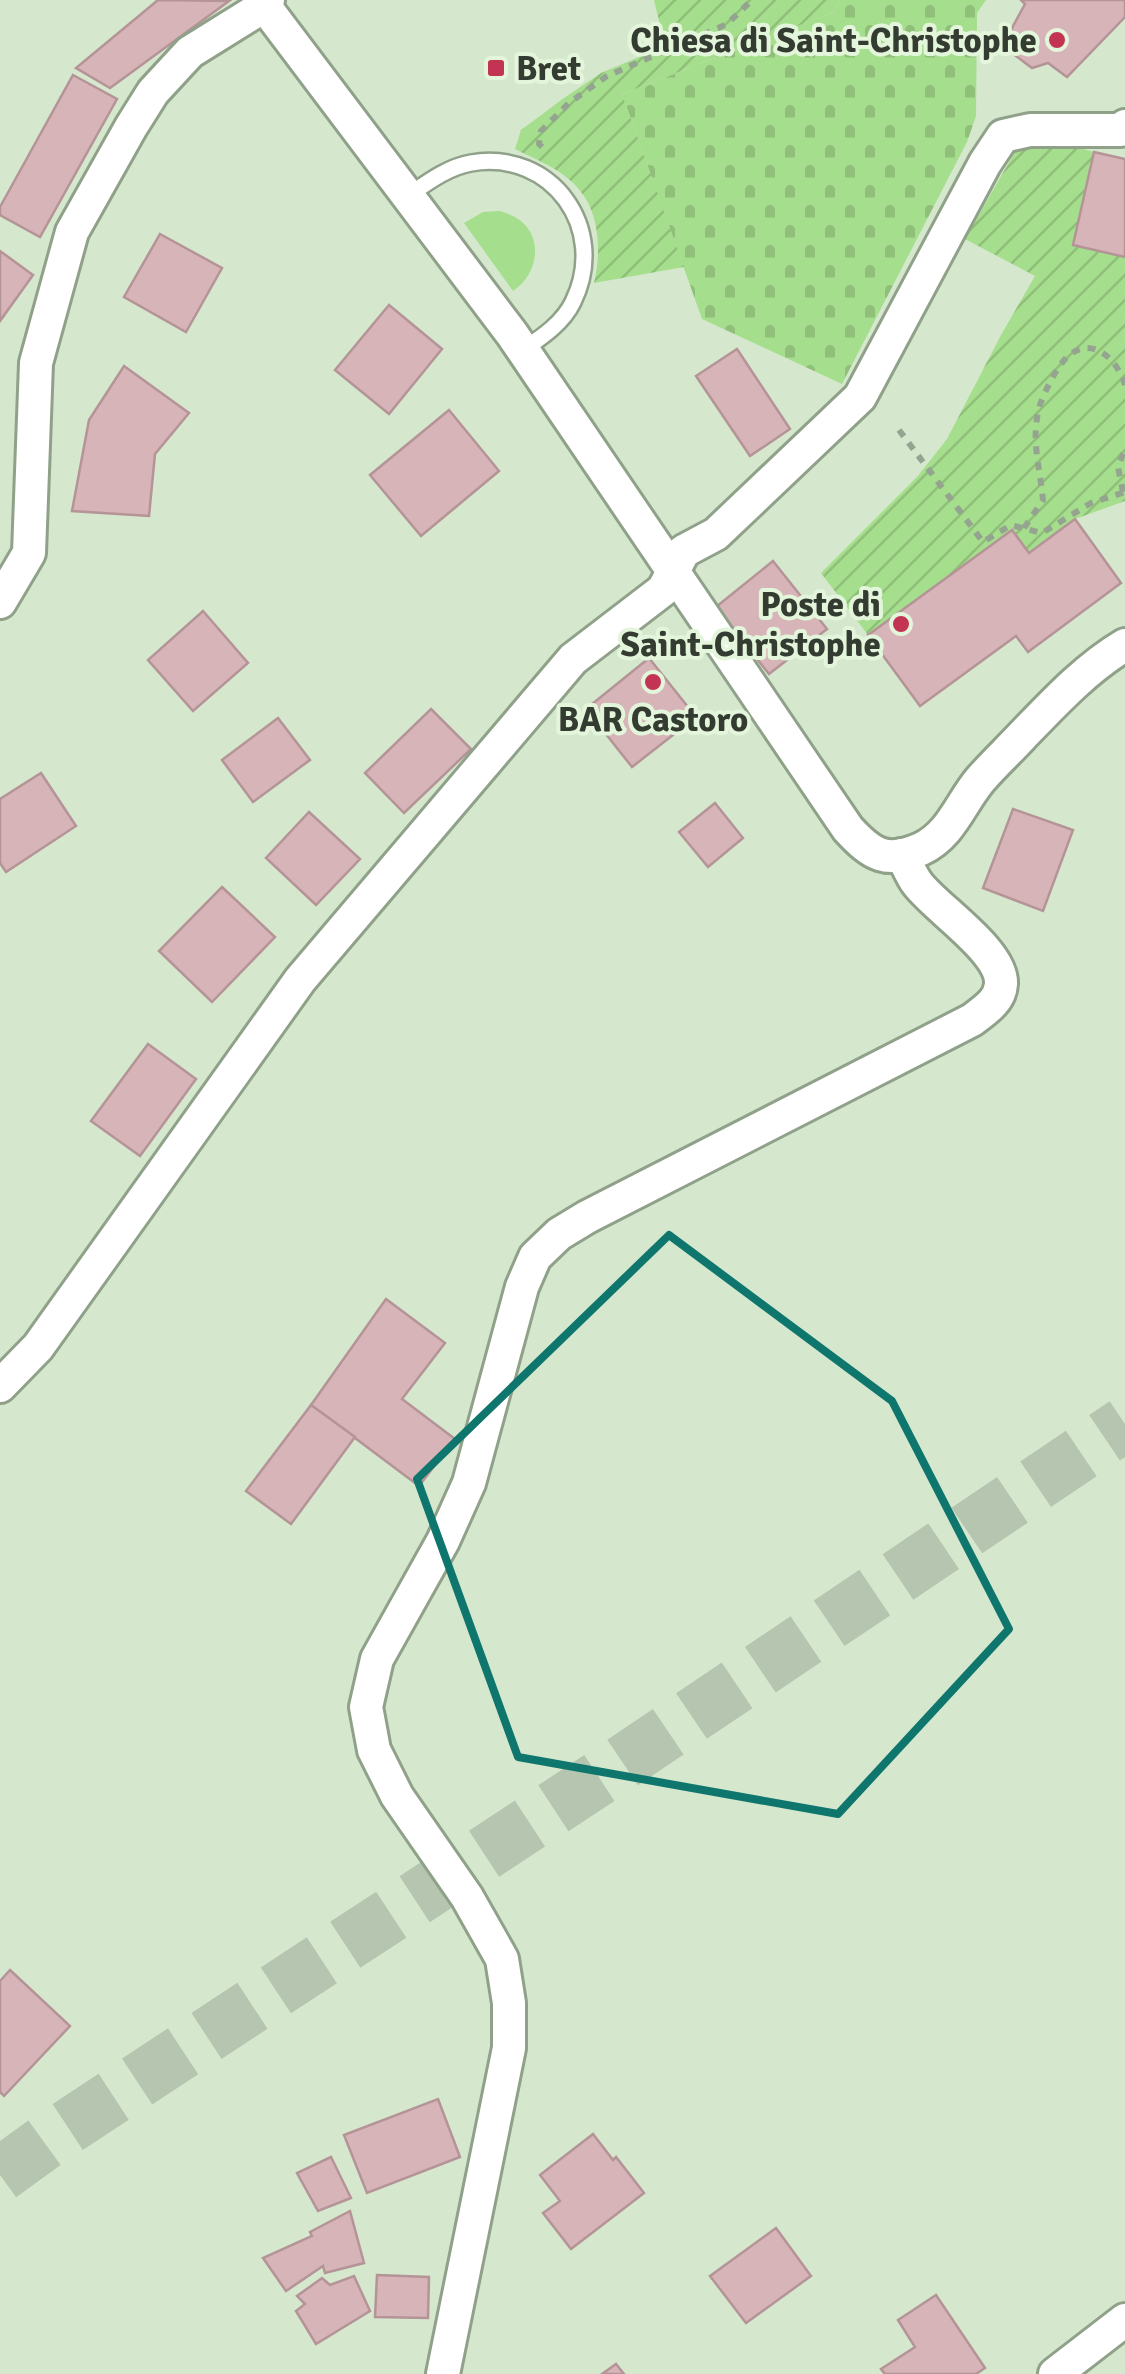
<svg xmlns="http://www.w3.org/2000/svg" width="1125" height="2374" viewBox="0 0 1125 2374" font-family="Signika,sans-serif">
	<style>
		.green { fill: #a5de8c }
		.cemetery { fill: url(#cemetery-stones) }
		.garden { fill: url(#garden-furrows) }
		.building { fill: #d6b4b7; stroke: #b59497; stroke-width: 2.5 }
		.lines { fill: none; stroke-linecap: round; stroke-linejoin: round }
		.highway-tunnel { stroke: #b5c5af; stroke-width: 55; stroke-dasharray: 55 28; stroke-linecap: butt }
		.lane-casing { stroke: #90a189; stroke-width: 20 }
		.street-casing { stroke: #90a189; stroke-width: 38 }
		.path { stroke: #95a490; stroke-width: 6; stroke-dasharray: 8 8; stroke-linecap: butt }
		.lane { stroke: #fff; stroke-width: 15 }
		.street { stroke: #fff; stroke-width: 32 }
		.marked { fill: none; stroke: #0f766e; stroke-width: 8; stroke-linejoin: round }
		.poi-dot { fill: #c33353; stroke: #e3f5db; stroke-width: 4 }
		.labels { text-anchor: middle; stroke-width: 8; stroke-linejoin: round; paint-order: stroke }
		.poi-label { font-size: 35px; font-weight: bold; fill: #343b31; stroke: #e3f5db; text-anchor: end }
	</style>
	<defs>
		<pattern id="cemetery-stones" width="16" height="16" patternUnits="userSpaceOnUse" patternTransform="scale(2.5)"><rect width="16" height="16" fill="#a5de8c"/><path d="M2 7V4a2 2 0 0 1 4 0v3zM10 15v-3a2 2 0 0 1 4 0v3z" fill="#8fbf79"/></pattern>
		<pattern id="garden-furrows" width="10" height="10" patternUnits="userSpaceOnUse" patternTransform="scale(2.5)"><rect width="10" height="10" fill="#a5de8c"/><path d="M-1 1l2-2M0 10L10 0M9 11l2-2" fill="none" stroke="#8fbf79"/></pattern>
	</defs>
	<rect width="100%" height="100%" fill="#d5e8ce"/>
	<path class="green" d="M500,211C505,213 510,214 515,217C545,234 539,274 513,291L464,223L483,212Z"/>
	<polygon class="cemetery" points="840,0 986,0 977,13 976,116 967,142 842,384 702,319 622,94 834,12"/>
	<g class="garden">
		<path d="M654,0H840L834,12L622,94L684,267L594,283C601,255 600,215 581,192C566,171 537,160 515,149L521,130L564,98L601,73L665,46Z"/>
		<polygon points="1066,144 1094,152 1073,245 1125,257 1125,501 1075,519 1029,553 1011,530 868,635 821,573 917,477 947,439 1001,335 1035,276 965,239 1016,150"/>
	</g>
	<g class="building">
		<polygon points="158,0 229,1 110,88 76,68"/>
		<polygon points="1021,0 1125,0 1125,17 1067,77 1048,63 1032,68 1012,53 1012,28 1025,4"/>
		<polygon points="73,75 117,99 40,237 0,215 0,207"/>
		<polygon points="1094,152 1125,159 1125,257 1073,245"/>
		<polygon points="160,234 222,268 186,332 124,297"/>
		<polygon points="0,251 33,275 0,321"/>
		<polygon points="389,305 442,349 389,414 335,370"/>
		<polygon points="737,349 790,429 750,456 696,376"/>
		<polygon points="124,366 189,413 155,454 149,516 72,511 89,420"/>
		<polygon points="449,410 499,471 421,536 370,475"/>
		<polygon points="1075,519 1121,583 1028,652 1016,636 920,706 868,635 1012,530 1029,553"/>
		<polygon points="773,561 827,629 769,674 716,607"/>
		<polygon points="203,611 248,663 193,711 148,660"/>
		<polygon points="649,658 696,717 632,767 586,709"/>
		<polygon points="431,709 471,749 404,813 365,773"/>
		<polygon points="278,718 310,760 253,802 222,760"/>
		<polygon points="41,773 76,826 6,872 0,863 0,799"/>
		<polygon points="715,803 743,838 708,867 679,832"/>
		<polygon points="1013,809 1073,830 1043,911 983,888"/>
		<polygon points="309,812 360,859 316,905 266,858"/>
		<polygon points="222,887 275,937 212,1002 159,951"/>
		<polygon points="148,1044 196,1079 140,1156 91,1121"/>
		<polygon points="386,1299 445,1343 402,1399 455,1439 419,1486 311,1405"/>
		<polygon points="311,1405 355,1437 291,1524 246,1491"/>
		<polygon points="10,1970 70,2026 4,2096 0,2092 0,1981"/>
		<polygon points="438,2099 460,2157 367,2193 344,2135"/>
		<polygon points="593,2134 613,2160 616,2157 644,2193 571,2249 543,2213 560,2201 540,2175"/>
		<polygon points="331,2157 351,2198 318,2211 297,2173"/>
		<polygon points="350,2211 364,2263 325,2273 323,2266 286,2291 263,2258 312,2236 310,2232"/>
		<polygon points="776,2228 811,2276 746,2323 710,2276"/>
		<polygon points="377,2275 429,2277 428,2318 375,2317"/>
		<polygon points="354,2276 370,2311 316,2344 296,2311 305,2304 297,2296 322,2278 330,2285"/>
		<polygon points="936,2295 985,2368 976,2374 885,2374 881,2369 915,2347 898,2320"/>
		<polygon points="616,2364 624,2374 602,2374"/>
	</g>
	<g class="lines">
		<polyline class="highway-tunnel" points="0,2175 51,2138 607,1773 1125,1424"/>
		<g class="lane-casing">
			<path id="lane" d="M409,195C428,182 448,167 471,163C552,149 609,229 573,302C563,323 542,337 523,350"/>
		</g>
		<g class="street-casing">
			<g id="street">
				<path d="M260,0L512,334L848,829C872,855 886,864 921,849C951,835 960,804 980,780C993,765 1008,751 1022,736C1053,704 1086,668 1125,645"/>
				<polyline points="0,602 29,553 36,363 72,232 131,127 153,92 190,52 264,6 268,0"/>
				<polyline points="0,1386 38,1347 300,980 573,659 663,590 684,551 716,534 860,397 985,163 1003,136 1030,130 1121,130 1125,126"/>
				<path d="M443,2374L509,2048V2003L502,1959L467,1897L397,1796L374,1750L366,1707L377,1659L443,1541L469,1483L522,1287L535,1257L559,1234L587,1217L972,1020C985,1010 1000,1001 1001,984C1003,951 935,908 917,883C911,875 907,864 902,855"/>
				<polyline points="1055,2374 1125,2320"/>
			</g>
		</g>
		<g class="path">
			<polyline points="542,147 539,144 541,131 569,103 607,76 727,24 752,0"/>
			<polyline points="899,430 983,542 1011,525 1042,533 1091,503 1125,492"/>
			<polyline points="1123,492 1118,467 1125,449"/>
			<path d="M1024,528L1043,500C1040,467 1030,438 1040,405C1045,391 1056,368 1067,357C1092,334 1118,360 1125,385"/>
		</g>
		<use href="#lane" class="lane"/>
		<use href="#street" class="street"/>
	</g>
	<path class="marked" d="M669,1235L892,1401L1009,1629L838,1814L518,1757L417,1479Z"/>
	<g class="poi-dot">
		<circle cx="1057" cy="40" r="10"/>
		<rect x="486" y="58" width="20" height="20" rx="5"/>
		<circle cx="901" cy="624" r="10"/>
		<circle cx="653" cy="682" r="10"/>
	</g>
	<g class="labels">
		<g class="poi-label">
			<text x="1037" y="52">Chiesa di Saint-Christophe</text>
			<text x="516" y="80" text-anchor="start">Bret</text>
			<text x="881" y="616">Poste di<tspan x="881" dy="40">Saint-Christophe</tspan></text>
			<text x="653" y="731" text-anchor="middle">BAR Castoro</text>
		</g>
	</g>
</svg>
